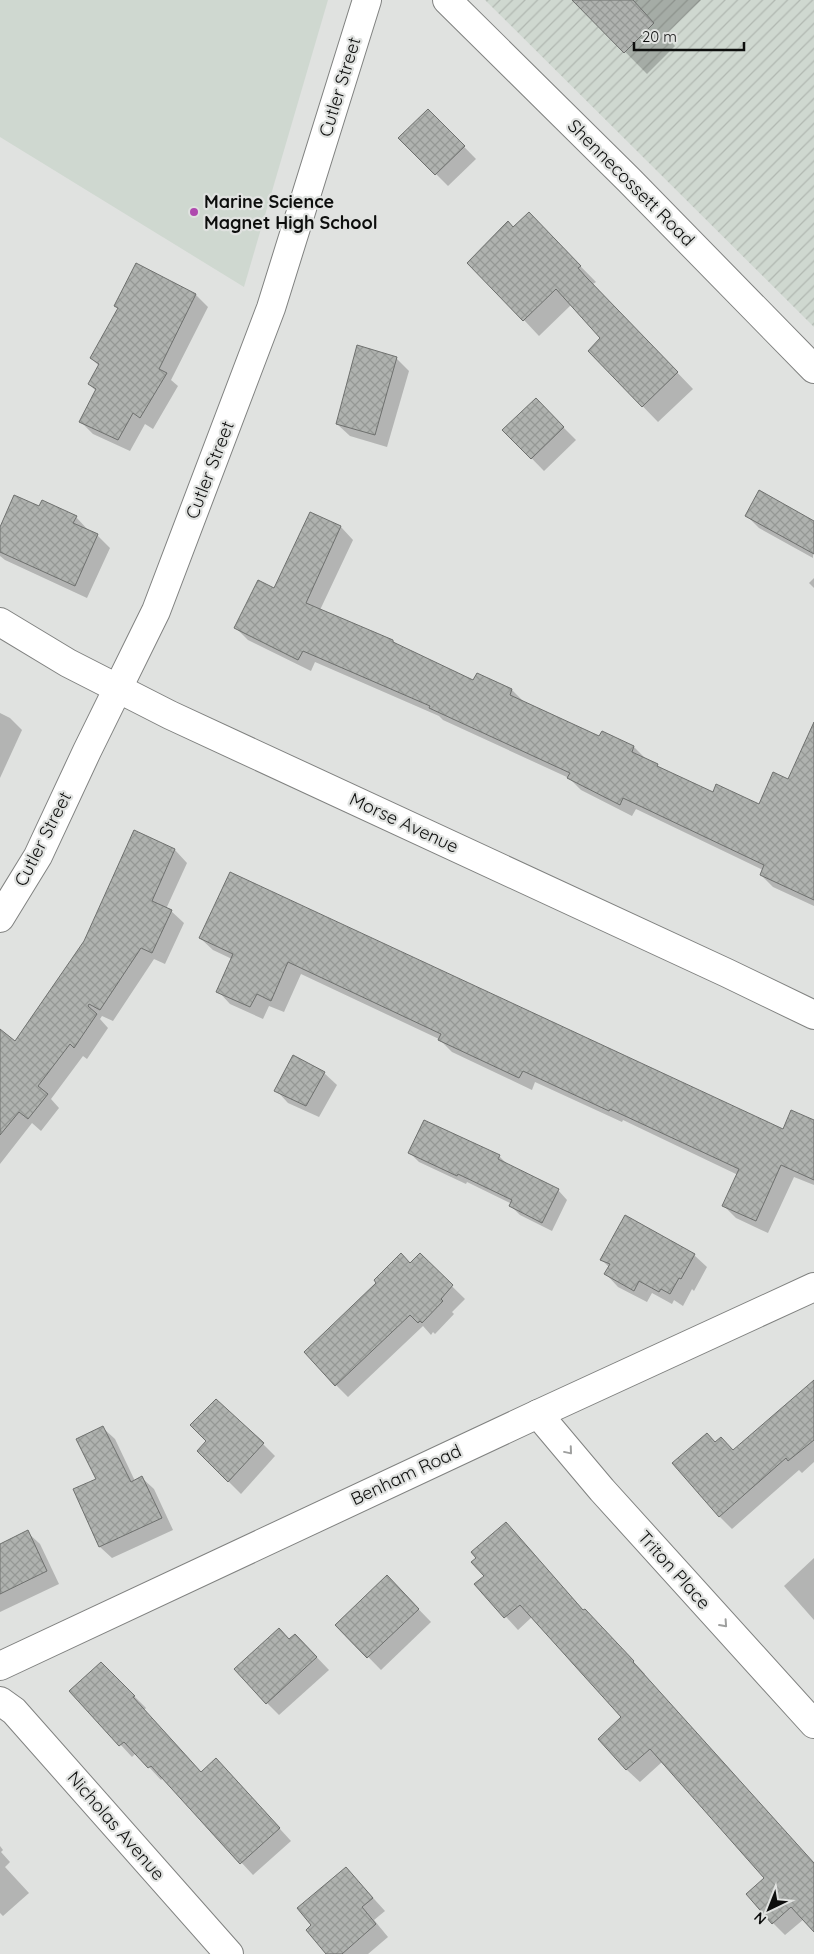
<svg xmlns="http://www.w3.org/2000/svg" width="814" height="1954" viewBox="0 0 814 1954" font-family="Quicksand,sans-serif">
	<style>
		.built { fill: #cfd8d0 }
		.industrial { fill: url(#industrial-furrows) }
		.shadow { fill: #0003 }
		.building { fill: url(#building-cross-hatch); stroke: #6e706e }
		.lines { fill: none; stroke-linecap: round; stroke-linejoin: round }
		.street-casing { stroke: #808280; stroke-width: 30 }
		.street { stroke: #fff; stroke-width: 28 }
		.oneway { stroke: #9e9f9e }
		.poi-dot { fill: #af49ae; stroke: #e0e2e0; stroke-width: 2 }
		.labels { text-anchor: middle; stroke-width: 4.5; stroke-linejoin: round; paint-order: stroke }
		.street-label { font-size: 18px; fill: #0d0e0d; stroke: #e0e2e0 }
		.poi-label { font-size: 18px; font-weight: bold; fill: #0d0e0d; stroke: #e0e2e0; text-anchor: start }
	</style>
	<defs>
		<pattern id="industrial-furrows" width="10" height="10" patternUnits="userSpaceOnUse" patternTransform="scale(1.25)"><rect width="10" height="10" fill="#cfd8d0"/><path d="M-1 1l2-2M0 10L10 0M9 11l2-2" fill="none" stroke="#b1b8b1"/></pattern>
		<pattern id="building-cross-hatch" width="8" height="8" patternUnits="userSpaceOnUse" patternTransform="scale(1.25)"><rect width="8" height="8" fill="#afb2af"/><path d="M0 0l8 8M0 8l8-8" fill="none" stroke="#959895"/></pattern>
	</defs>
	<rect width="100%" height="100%" fill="#e0e2e0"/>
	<polygon class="built" points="0,0 328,0 244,287 0,137"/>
	<polygon class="industrial" points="485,0 814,0 814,327"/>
	<g class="shadow">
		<polygon points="574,0 701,0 665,35 675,46 647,74"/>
		<polygon points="428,110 476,159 448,186 400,138"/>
		<polygon points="529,214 596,282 593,284 603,295 693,389 658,422 589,351 602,339 572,304 539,336 524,320 514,229"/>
		<polygon points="137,265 196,295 208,307 171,380 178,386 153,429 145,424 130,451 93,434 81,422 96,391 89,384 99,366 91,358 119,309 116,306"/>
		<polygon points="396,358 409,371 387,447 350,436 337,424"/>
		<polygon points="548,412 576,440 544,471 504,430"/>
		<polygon points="40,508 76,517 88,530 88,531 97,535 110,548 87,598 5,560 0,556 0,530"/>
		<polygon points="310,514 341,527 353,540 320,610 393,641 397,645 474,681 477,674 512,690 524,702 600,738 602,732 634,747 647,760 657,765 662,770 714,793 760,805 789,780 814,739 814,906 773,887 761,875 763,870 636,809 632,816 581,790 569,778 443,720 439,716 315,662 311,671 248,640 236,628 275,589"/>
		<polygon points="746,515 814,523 813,558 759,528"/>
		<polygon points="814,578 814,588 809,583"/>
		<polygon points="0,713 10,718 22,730 0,778"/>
		<polygon points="135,832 175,850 187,863 166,909 171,911 184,923 165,964 154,959 113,1021 102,1016 100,1019 108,1028 87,1059 83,1056 51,1099 59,1108 41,1131 32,1123 0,1164 0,1044 16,1043 85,942"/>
		<polygon points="230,873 783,1131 814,1124 814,1185 794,1177 768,1233 736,1218 724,1206 738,1175 623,1120 622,1122 535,1082 532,1090 452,1052 439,1039 301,974 284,1012 269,1006 263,1019 230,1004 218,991 232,959 213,950 200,938"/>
		<polygon points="324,1073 337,1085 319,1117 288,1103 276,1090"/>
		<polygon points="410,1153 499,1156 508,1165 558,1190 567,1200 552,1231 520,1215 511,1206 512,1204 467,1182 466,1184 419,1162"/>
		<polygon points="420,1255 465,1299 452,1312 454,1314 435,1334 433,1332 431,1335 423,1326 348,1397 336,1385 410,1265"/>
		<polygon points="694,1255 707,1267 694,1291 692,1289 683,1306 674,1300 672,1304 652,1293 647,1302 618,1287 606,1274 609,1267 602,1260"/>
		<polygon points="814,1384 814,1462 802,1473 799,1470 732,1529 719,1516 716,1443 733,1451"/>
		<polygon points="103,1428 115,1439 135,1481 142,1478 154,1489 173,1530 112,1558 100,1547 74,1490 98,1479"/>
		<polygon points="263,1444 275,1456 241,1494 198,1451"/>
		<polygon points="506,1524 584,1611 597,1623 645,1674 644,1675 814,1864 814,1931 804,1919 785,1935 773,1923 766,1878 662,1762 640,1782 627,1770 599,1739 623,1717 532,1617 518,1630 476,1584 486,1576"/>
		<polygon points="27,1532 40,1544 59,1584 0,1612 0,1545"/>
		<polygon points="814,1558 814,1620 784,1586"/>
		<polygon points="400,1590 431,1622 381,1670 337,1625"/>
		<polygon points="308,1648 329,1670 279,1715 267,1703"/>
		<polygon points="101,1663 146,1708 144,1710 201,1773 228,1772 291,1841 253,1875 163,1778 161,1780 136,1753 132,1757 71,1691"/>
		<polygon points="0,1846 3,1850 1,1852 10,1862 5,1867 29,1893 3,1916 0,1913"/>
		<polygon points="346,1868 385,1911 374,1920 388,1937 368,1954 328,1954"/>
	</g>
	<g class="building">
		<polygon points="572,0 633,0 654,23 624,53"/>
		<polygon points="428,109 465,146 435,175 398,138"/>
		<polygon points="529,212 581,266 578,268 587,278 678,372 642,407 588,351 600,338 556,289 523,321 467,263 508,221 513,227"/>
		<polygon points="136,263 196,294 159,369 167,373 140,418 133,413 118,440 79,422 96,389 88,384 99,364 90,358 118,308 114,306"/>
		<polygon points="357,345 397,357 375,435 336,424"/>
		<polygon points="536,398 564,427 531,459 502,430"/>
		<polygon points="759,490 814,521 814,554 745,516"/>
		<polygon points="14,495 39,506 42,500 77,516 73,523 98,534 75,586 0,552 0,527"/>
		<polygon points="310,512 341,526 306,603 393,640 393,642 473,680 477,673 512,689 510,695 599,736 602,731 634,746 632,752 658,764 657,766 713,792 716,784 759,804 773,772 788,779 814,722 814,900 760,875 764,865 623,798 620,805 567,778 570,773 429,708 430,706 303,651 298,660 234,628 258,580 274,588"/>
		<polygon points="134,830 175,849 152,901 172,910 152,953 141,948 100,1010 89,1004 88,1006 97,1014 74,1048 70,1044 38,1086 48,1094 28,1119 19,1112 0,1135 0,1029 15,1041 84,941"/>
		<polygon points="230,872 783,1129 791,1110 814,1120 814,1180 781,1165 756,1221 722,1206 739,1169 610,1109 609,1111 523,1071 519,1078 438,1040 441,1034 288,962 271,1001 257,994 250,1007 216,992 233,954 199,938"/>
		<polygon points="293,1055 325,1072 306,1106 274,1091"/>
		<polygon points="424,1120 500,1155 498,1159 559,1189 542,1223 509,1206 512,1200 458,1174 457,1176 408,1153"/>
		<polygon points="625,1215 695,1254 681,1279 679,1278 670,1294 661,1289 659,1292 639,1281 634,1291 604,1274 610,1264 600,1260"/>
		<polygon points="401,1253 410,1263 420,1253 453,1285 441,1299 443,1301 422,1323 420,1321 418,1323 410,1315 335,1386 304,1352 376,1283 374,1280"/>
		<polygon points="814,1380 814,1440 788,1461 786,1458 719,1517 672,1463 707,1433 715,1442 721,1437 733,1450"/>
		<polygon points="216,1399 264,1443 228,1482 197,1451 206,1441 190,1425"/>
		<polygon points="103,1426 131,1482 142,1476 162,1518 99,1547 73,1489 96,1479 76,1439"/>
		<polygon points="506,1522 583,1610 585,1609 634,1661 633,1662 814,1863 814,1932 791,1907 772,1924 746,1894 764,1878 650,1749 626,1770 598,1739 621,1717 520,1605 504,1618 474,1584 484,1576 471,1562 476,1558 471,1552"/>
		<polygon points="28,1530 47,1571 0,1594 0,1544"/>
		<polygon points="387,1575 419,1609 367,1658 335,1625"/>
		<polygon points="279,1628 289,1639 295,1634 317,1657 266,1704 234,1669"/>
		<polygon points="101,1662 135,1696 133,1697 201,1772 216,1758 280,1828 240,1864 151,1766 148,1768 124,1742 119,1746 69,1691"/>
		<polygon points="346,1867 373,1898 362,1907 376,1924 342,1954 326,1954 306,1930 311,1925 297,1908"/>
	</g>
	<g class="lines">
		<g class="street-casing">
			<g id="street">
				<polyline points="447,0 629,180 814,369"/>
				<polyline points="0,622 68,663 170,715 727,973 814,1015"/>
				<polyline points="0,918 38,856 87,751 156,611 271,308 367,0"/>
				<polyline points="538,1414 602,1490 814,1724"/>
				<polyline points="0,1666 538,1414 814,1287"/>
				<polyline points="0,1701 14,1711 229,1954"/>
			</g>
		</g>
		<use href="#street" class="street"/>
	</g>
	<defs><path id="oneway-chevron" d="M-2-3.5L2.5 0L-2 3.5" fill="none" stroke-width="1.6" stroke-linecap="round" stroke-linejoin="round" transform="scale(1.25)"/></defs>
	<g class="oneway">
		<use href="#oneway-chevron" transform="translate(569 1451) rotate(50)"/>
		<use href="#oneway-chevron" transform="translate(724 1624) rotate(48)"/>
	</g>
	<circle class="poi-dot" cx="194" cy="212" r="5"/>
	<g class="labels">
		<g class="street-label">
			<text transform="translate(340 87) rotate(-73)" y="6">Cutler Street</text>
			<text transform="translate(631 183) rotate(45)" y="6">Shennecossett Road</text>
			<text transform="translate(210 470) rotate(-69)" y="6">Cutler Street</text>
			<text transform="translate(404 823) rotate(25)" y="6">Morse Avenue</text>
			<text transform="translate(43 839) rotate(-63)" y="6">Cutler Street</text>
			<text transform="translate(406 1475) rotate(-25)" y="6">Benham Road</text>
			<text transform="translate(674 1570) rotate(48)" y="6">Triton Place</text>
			<text transform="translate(116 1826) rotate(49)" y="6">Nicholas Avenue</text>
		</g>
		<g class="poi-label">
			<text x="204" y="208">Marine Science<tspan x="204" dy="21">Magnet High School</tspan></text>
		</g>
	</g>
	<g transform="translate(769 1909) rotate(223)" stroke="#e0e2e0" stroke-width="4" paint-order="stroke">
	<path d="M0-4L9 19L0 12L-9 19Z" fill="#0d0e0d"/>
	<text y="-8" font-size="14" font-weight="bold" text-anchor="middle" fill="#0d0e0d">N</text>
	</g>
	<path d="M634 42v8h110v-8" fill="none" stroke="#0d0e0d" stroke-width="2.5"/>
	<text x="642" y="42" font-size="15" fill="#0d0e0d" stroke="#e0e2e0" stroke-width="4" paint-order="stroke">20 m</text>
</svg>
